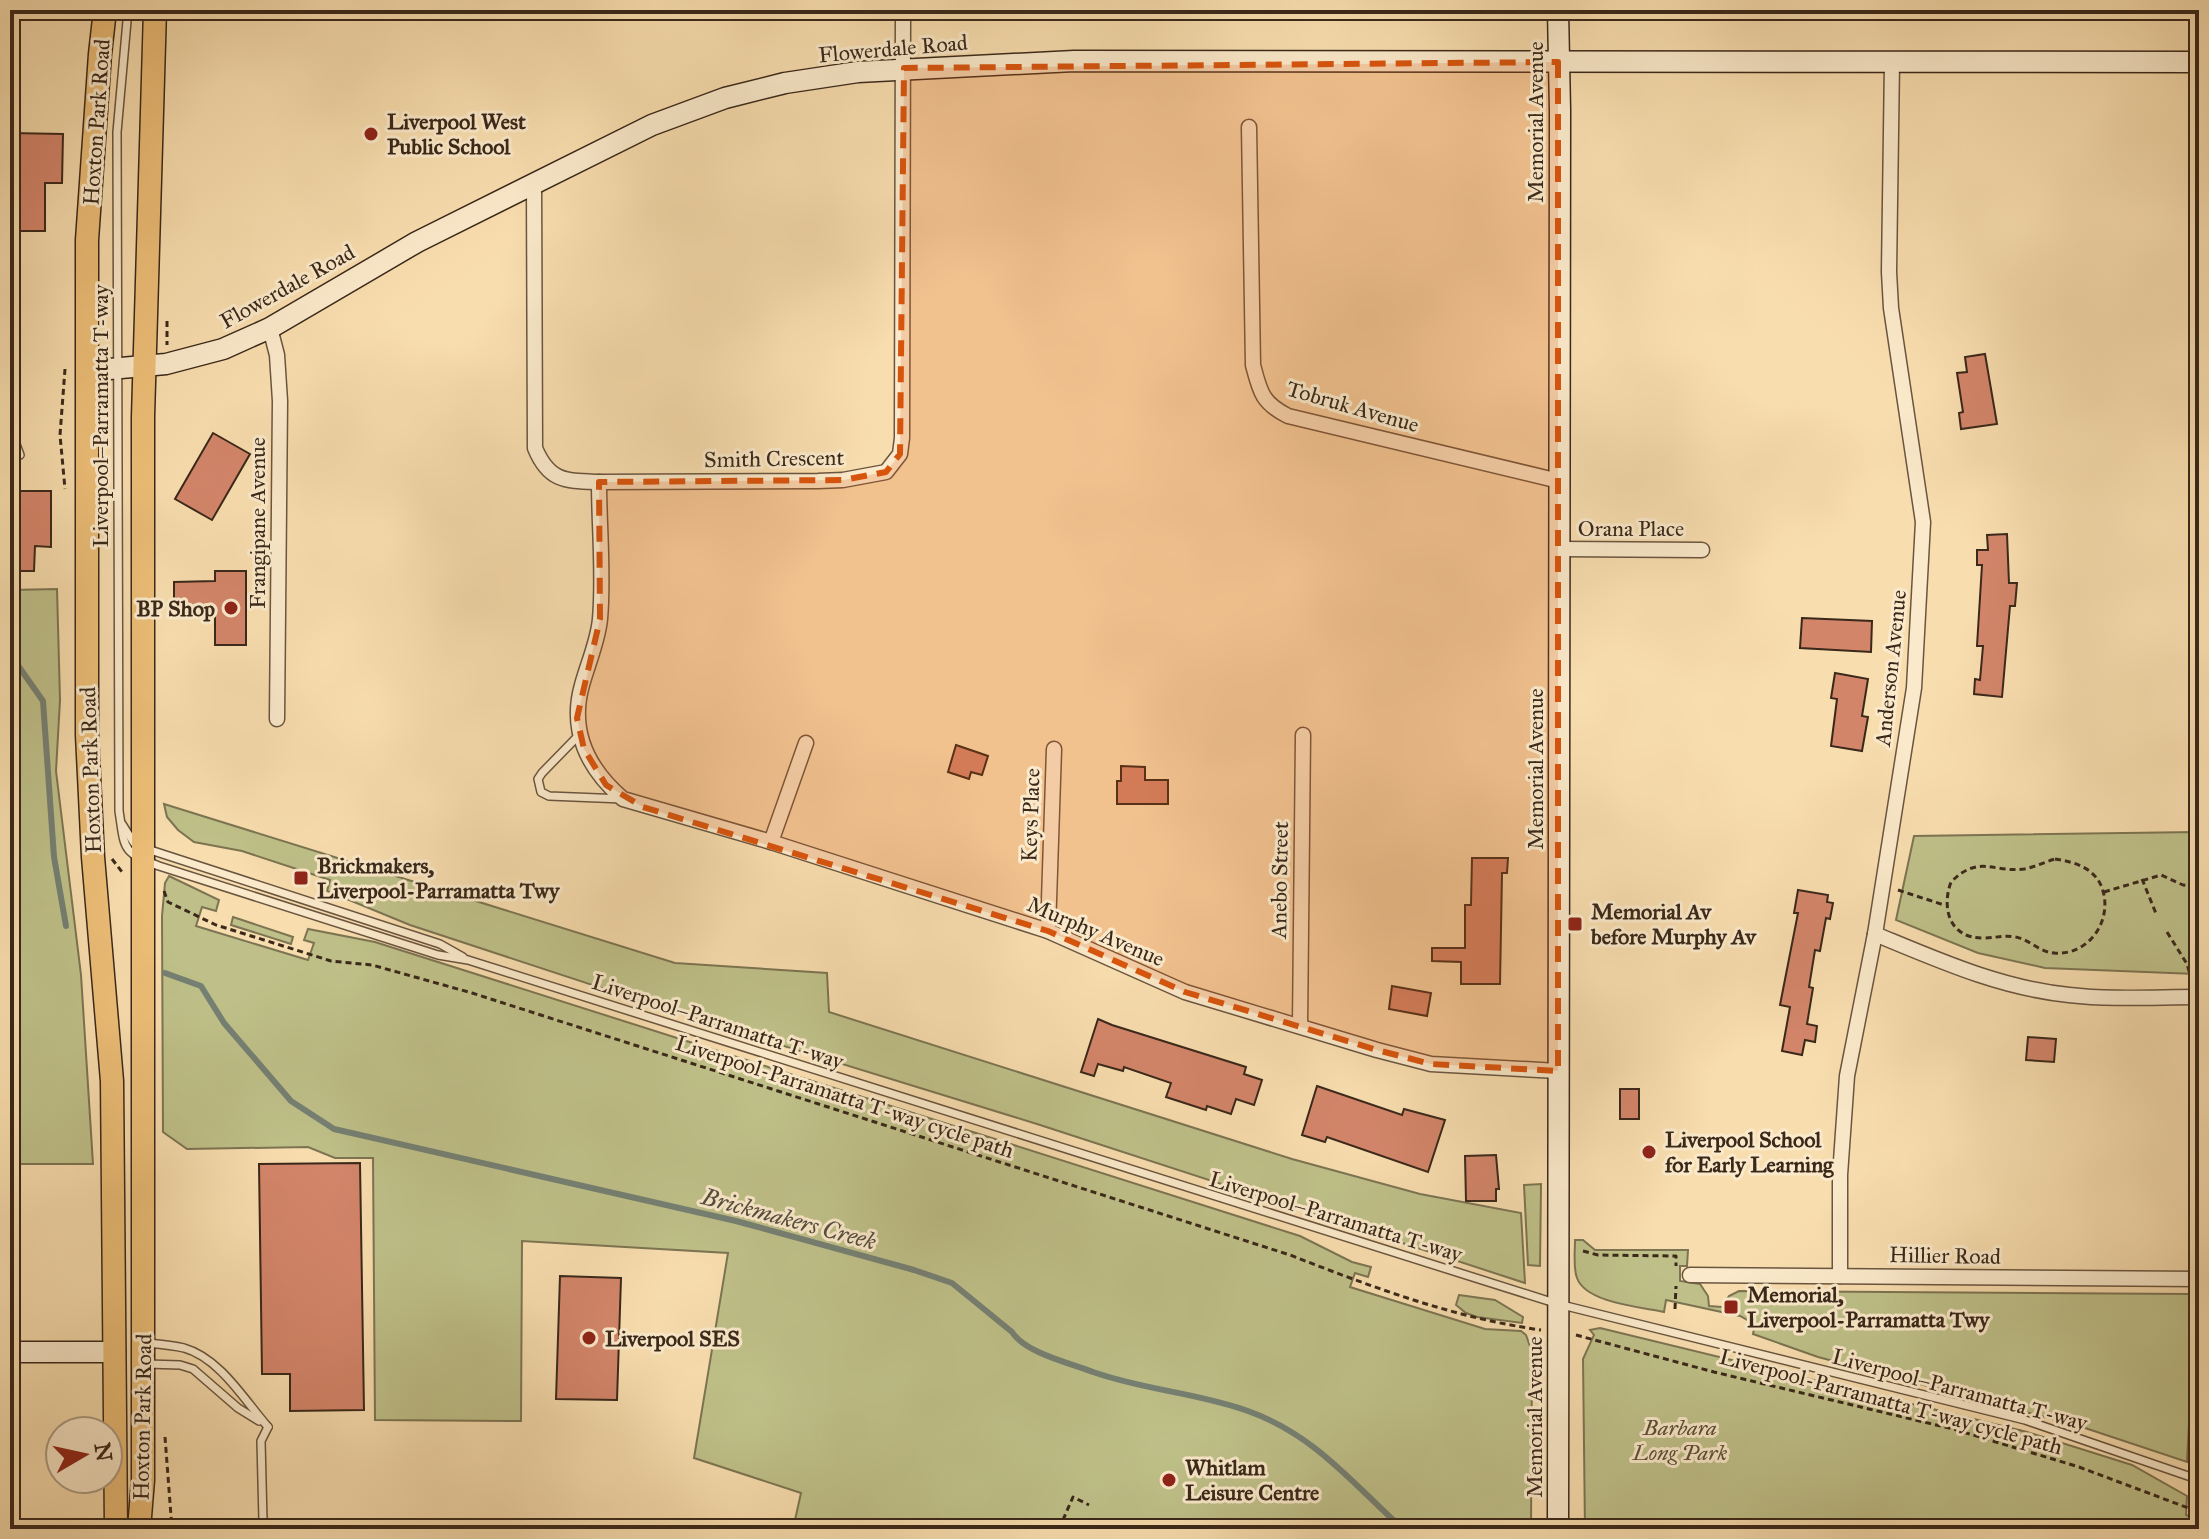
<svg xmlns="http://www.w3.org/2000/svg" width="2209" height="1539" viewBox="0 0 2209 1539" font-family="'IM FELL Great Primer',serif">
	<style>
		.green { fill: #bfc089; stroke: #7c7452; stroke-width: 2 }
		.lines { fill: none; stroke-linecap: round; stroke-linejoin: round }
		.stream { stroke: #758073; stroke-width: 6 }
		.building { fill: #d3856a; stroke: #3a281a; stroke-width: 2 }
		.lane-casing { stroke: #6a553f; stroke-width: 10 }
		.street-casing { stroke: #6a553f; stroke-width: 17 }
		.secondary-casing { stroke: #3a281a; stroke-width: 23 }
		.primary-casing { stroke: #3a281a; stroke-width: 25 }
		.path { stroke: #3a281a; stroke-width: 3; stroke-dasharray: 6 4; stroke-linecap: butt }
		.lane { stroke: #fae9ca; stroke-width: 7 }
		.street { stroke: #fae9ca; stroke-width: 14 }
		.secondary { stroke: #fae9ca; stroke-width: 20 }
		.primary { stroke: #ecbe77; stroke-width: 22 }
		.marked { fill: #d7540d; fill-opacity: 0.2; stroke: #d7540d; stroke-width: 6; stroke-dasharray: 16 10; stroke-linejoin: round }
		.poi-dot { fill: #8f2418; stroke: #fae9ca; stroke-width: 3 }
		.labels { text-anchor: middle; stroke-width: 6; stroke-linejoin: round; paint-order: stroke }
		.street-label { font-size: 22px; fill: #3a281a; stroke: #fae9ca }
		.poi-label { font-size: 22px; font-weight: bold; fill: #3a281a; stroke: #fae9ca; text-anchor: start }
		.park-label { font-size: 22px; font-style: italic; fill: #5b4e36; stroke: #fae9ca }
		.water-label { font-size: 24px; font-style: italic; fill: #534d3f; stroke: #fae9ca }
	</style>
	<rect width="100%" height="100%" fill="#f8ddae"/>
	<filter id="stains"><feTurbulence type="fractalNoise" baseFrequency=".0025" numOctaves="4"/><feColorMatrix values="0 0 0 0 .2 0 0 0 0 .09 0 0 0 0 .02 0 0 0 .5 -.17"/></filter>
	<radialGradient id="worn" r=".72"><stop offset=".6" stop-color="#630" stop-opacity="0"/><stop offset="1" stop-color="#630" stop-opacity=".3"/></radialGradient>
	<g class="green">
		<polygon points="57,589 60,700 56,771 81,975 93,1164 10,1164 10,590"/>
		<polygon points="164,804 675,963 827,973 829,1012 1292,1159 1420,1194 1521,1213 1525,1283 1037,1124 696,1019 410,925 327,891 330,880 242,851 194,842 178,830 167,817"/>
		<polygon points="2196,832 2195,974 2045,968 1978,953 1896,920 1914,836"/>
		<polygon points="169,876 219,900 216,911 202,907 196,926 308,960 314,943 304,940 308,929 375,942 1300,1236 1352,1262 1371,1267 1368,1277 1355,1273 1350,1287 1485,1329 1521,1331 1526,1335 1532,1352 1531,1529 793,1529 801,1493 694,1458 728,1253 522,1241 521,1421 375,1420 373,1158 335,1158 308,1147 187,1149 163,1132 162,916 165,883"/>
		<polygon points="233,917 293,937 291,944 231,925"/>
		<polygon points="1541,1184 1540,1266 1528,1265 1524,1185"/>
		<path d="M1575,1240H1583L1595,1250H1688L1687,1266H1680V1281L1700,1284L1708,1296L1709,1306L1722,1307L1729,1296L1739,1291L2189,1294L2195,1308L2187,1462L2082,1427L1818,1357L1753,1334L1754,1329L1749,1321L1740,1316L1666,1300L1664,1312C1641,1307 1586,1303 1577,1278C1573,1268 1575,1252 1575,1240Z"/>
		<polygon points="1459,1295 1495,1300 1523,1317 1522,1323 1477,1317 1466,1313 1456,1305"/>
		<polygon points="1600,1328 2027,1432 2132,1465 2187,1496 2186,1515 2194,1518 2195,1529 1585,1529 1583,1359 1594,1335 1590,1330"/>
	</g>
	<g class="lines">
		<g class="stream">
			<polyline points="10,654 43,701 54,857 66,926"/>
			<path d="M165,973L201,986L224,1023L291,1101L334,1129L736,1221L914,1270L952,1283L1012,1332C1025,1353 1070,1363 1093,1372C1144,1390 1198,1393 1248,1411C1315,1435 1352,1483 1403,1529"/>
		</g>
	</g>
	<g class="building">
		<polygon points="10,133 63,134 62,183 45,183 45,231 10,231"/>
		<polygon points="1985,354 1997,424 1961,429 1959,413 1963,412 1957,373 1967,372 1965,357"/>
		<polygon points="213,433 250,454 212,520 175,499"/>
		<polygon points="20,491 51,491 51,547 35,546 34,571 10,571 10,514 20,514"/>
		<polygon points="2007,534 2009,583 2017,583 2015,606 2010,606 2002,697 1974,694 1975,679 1980,680 1983,646 1977,646 1982,565 1977,565 1977,550 1988,550 1987,535"/>
		<polygon points="215,571 246,571 246,645 215,645 215,608 174,608 174,582 215,581"/>
		<polygon points="1802,618 1872,621 1871,652 1800,648"/>
		<polygon points="1835,673 1868,679 1862,716 1868,717 1862,751 1831,746 1837,699 1831,698"/>
		<polygon points="956,745 988,756 982,775 971,772 969,779 948,772"/>
		<polygon points="1121,766 1145,767 1145,780 1168,780 1168,804 1117,804 1117,781 1121,781"/>
		<polygon points="1472,858 1508,858 1507,873 1502,873 1500,984 1461,984 1461,962 1432,961 1432,948 1465,948 1465,905 1471,905"/>
		<polygon points="1798,890 1828,895 1827,902 1833,903 1830,919 1826,918 1820,951 1815,950 1809,987 1813,988 1807,1024 1817,1026 1815,1042 1805,1040 1802,1055 1782,1051 1790,1007 1780,1005 1798,913 1794,913"/>
		<polygon points="1392,986 1431,993 1427,1016 1389,1009"/>
		<polygon points="1098,1019 1112,1025 1246,1067 1244,1074 1262,1080 1254,1105 1236,1099 1231,1114 1207,1106 1206,1110 1166,1097 1171,1083 1124,1067 1123,1071 1098,1064 1094,1076 1081,1072"/>
		<polygon points="2028,1037 2056,1039 2054,1062 2026,1060"/>
		<polygon points="1317,1086 1402,1115 1404,1109 1445,1120 1428,1172 1327,1137 1325,1142 1302,1135"/>
		<rect x="1620" y="1089" width="19" height="30"/>
		<polygon points="1496,1155 1499,1189 1496,1189 1496,1201 1466,1201 1465,1156"/>
		<polygon points="360,1163 364,1410 290,1411 290,1374 262,1374 259,1164"/>
		<polygon points="560,1276 621,1278 617,1400 556,1399"/>
	</g>
	<g class="lines">
		<g class="lane-casing">
			<g id="lane">
				<path d="M128,10L117,132L119,811C125,849 121,852 159,866L438,955L468,960L1558,1304L2025,1420L2191,1477L2199,1482"/>
				<polyline points="10,428 20,455 10,458"/>
				<polyline points="579,735 542,773 538,779 541,792 549,796 623,799"/>
				<polyline points="122,824 134,843 141,847 440,944 463,957"/>
				<path d="M146,1343C158,1344 172,1345 184,1348C220,1358 245,1401 268,1427"/>
				<polyline points="147,1364 180,1365 193,1369 238,1408 259,1421"/>
				<polyline points="267,1529 263,1521 261,1441 268,1427"/>
			</g>
		</g>
		<g class="street-casing">
			<g id="street">
				<path d="M1249,127L1253,365C1260,392 1262,403 1288,416L1559,481"/>
				<path d="M534,182L535,448C549,482 566,481 599,482L818,481L843,480L886,472L900,454L902,438L903,10"/>
				<polyline points="270,328 277,355 280,401 277,719"/>
				<path d="M599,482C599,527 604,574 600,619C598,641 588,663 582,685C569,731 588,769 623,799L771,842L1048,931L1185,992L1377,1050L1431,1064L1558,1071"/>
				<polyline points="1560,549 1702,550"/>
				<polyline points="771,842 806,743"/>
				<polyline points="1048,931 1054,749"/>
				<path d="M1875,934C1938,960 2000,988 2069,995C2112,1000 2156,997 2199,997"/>
				<polyline points="1300,1026 1303,735"/>
				<polyline points="1690,1275 2199,1279"/>
				<polyline points="1840,1276 1840,1175 1847,1076 1875,934 1914,688 1923,522 1891,308 1889,272 1892,62"/>
			</g>
		</g>
		<g class="secondary-casing">
			<g id="secondary">
				<polyline points="1558,10 1560,111 1558,1529"/>
				<polyline points="87,371 166,364 223,349 270,328 417,242 652,125 725,98 785,83 858,72 1074,61 2199,62"/>
				<polyline points="10,1352 115,1352"/>
			</g>
		</g>
		<g class="primary-casing">
			<g id="primary">
				<polyline points="105,10 100,54 87,240 87,735 93,857 112,1081 116,1529"/>
				<polyline points="139,1529 143,1480 143,417 155,10"/>
			</g>
		</g>
		<g class="path">
			<polyline points="167,321 167,345"/>
			<polyline points="65,369 60,435 65,489"/>
			<polyline points="112,859 122,872"/>
			<path d="M2055,859C2076,862 2097,869 2103,891C2112,922 2088,956 2054,953C2039,952 2029,939 2015,937C2004,935 1995,938 1984,938C1950,939 1941,909 1951,882C1979,854 1993,873 2024,869C2035,867 2045,862 2055,859Z"/>
			<polyline points="2142,879 2157,916"/>
			<polyline points="1898,890 1944,905"/>
			<path d="M164,891L168,902L216,925L296,950L331,961L372,965L472,993L1290,1255C1372,1287 1454,1318 1541,1330"/>
			<polyline points="2104,892 2161,875 2183,885 2199,887"/>
			<polyline points="2167,932 2187,964 2192,982"/>
			<polyline points="1583,1251 1598,1255 1676,1256 1676,1266"/>
			<polyline points="1675,1309 1676,1286"/>
			<polyline points="1576,1335 1714,1372 1953,1429 2079,1467 2191,1509"/>
			<polyline points="165,1437 172,1529"/>
			<polyline points="2191,1459 2198,1405"/>
			<polyline points="1059,1529 1073,1497 1089,1505"/>
		</g>
		<use href="#lane" class="lane"/>
		<use href="#street" class="street"/>
		<use href="#secondary" class="secondary"/>
		<use href="#primary" class="primary"/>
	</g>
	<path class="marked" d="M1558,62V1071L1431,1064L1377,1050L1185,992L1048,931L643,807L606,785L584,749L577,718L600,619L599,482L843,480L886,472L900,454L904,68Z"/>
	<g class="poi-dot">
		<circle cx="371" cy="134" r="8"/>
		<circle cx="231" cy="608" r="8"/>
		<rect x="293" y="870" width="16" height="16" rx="4"/>
		<rect x="1567" y="916" width="16" height="16" rx="4"/>
		<circle cx="1649" cy="1152" r="8"/>
		<rect x="1723" y="1299" width="16" height="16" rx="4"/>
		<circle cx="589" cy="1338" r="8"/>
		<circle cx="1169" cy="1480" r="8"/>
	</g>
	<g class="labels">
		<g class="street-label">
			<text transform="translate(893 48) rotate(-5)" y="8">Flowerdale Road</text>
			<text transform="translate(96 122) rotate(-86)" y="8">Hoxton Park Road</text>
			<text transform="translate(1535 122) rotate(-90)" y="8">Memorial Avenue</text>
			<text transform="translate(287 286) rotate(-29)" y="8">Flowerdale Road</text>
			<text transform="translate(1353 406) rotate(16)" y="8">Tobruk Avenue</text>
			<text transform="translate(100 416) rotate(-90)" y="8">Liverpool–Parramatta T-way</text>
			<text transform="translate(774 458) rotate(-1)" y="8">Smith Crescent</text>
			<text transform="translate(257 523) rotate(-90)" y="8">Frangipane Avenue</text>
			<text x="1631" y="536">Orana Place</text>
			<text transform="translate(1890 668) rotate(-84)" y="8">Anderson Avenue</text>
			<text transform="translate(1535 769) rotate(-90)" y="8">Memorial Avenue</text>
			<text transform="translate(90 770) rotate(-92)" y="8">Hoxton Park Road</text>
			<text transform="translate(1030 815) rotate(-88)" y="8">Keys Place</text>
			<text transform="translate(1279 880) rotate(-89)" y="8">Anebo Street</text>
			<text transform="translate(1096 931) rotate(23)" y="8">Murphy Avenue</text>
			<text transform="translate(718 1021) rotate(18)" y="8">Liverpool–Parramatta T-way</text>
			<text transform="translate(845 1096) rotate(18)" y="8">Liverpool-Parramatta T-way cycle path</text>
			<text transform="translate(1336 1216) rotate(17)" y="8">Liverpool–Parramatta T-way</text>
			<text transform="translate(1945 1255) rotate(1)" y="8">Hillier Road</text>
			<text transform="translate(1960 1389) rotate(15)" y="8">Liverpool–Parramatta T-way</text>
			<text transform="translate(1891 1401) rotate(15)" y="8">Liverpool-Parramatta T-way cycle path</text>
			<text transform="translate(142 1417) rotate(-89)" y="8">Hoxton Park Road</text>
			<text transform="translate(1534 1417) rotate(-90)" y="8">Memorial Avenue</text>
		</g>
		<g class="poi-label">
			<text x="387" y="129">Liverpool West<tspan x="387" dy="25">Public School</tspan></text>
			<text x="215" y="616" text-anchor="end">BP Shop</text>
			<text x="317" y="873">Brickmakers,<tspan x="317" dy="25">Liverpool-Parramatta Twy</tspan></text>
			<text x="1591" y="919">Memorial Av<tspan x="1591" dy="25">before Murphy Av</tspan></text>
			<text x="1665" y="1147">Liverpool School<tspan x="1665" dy="25">for Early Learning</tspan></text>
			<text x="1747" y="1302">Memorial,<tspan x="1747" dy="25">Liverpool-Parramatta Twy</tspan></text>
			<text x="605" y="1346">Liverpool SES</text>
			<text x="1185" y="1475">Whitlam<tspan x="1185" dy="25">Leisure Centre</tspan></text>
		</g>
		<g class="park-label">
			<text x="1680" y="1435">Barbara<tspan x="1680" dy="25">Long Park</tspan></text>
		</g>
		<g class="water-label">
			<text transform="translate(789 1219) rotate(15)" y="8">Brickmakers Creek</text>
		</g>
	</g>
	<rect width="2209" height="1539" fill="none" stroke="#f8ddae" stroke-width="40"/>
	<rect x="12" y="12" width="2185" height="1515" fill="none" stroke="#3a281a" stroke-width="4"/>
	<rect x="20" y="20" width="2169" height="1499" fill="none" stroke="#3a281a" stroke-width="2"/>
	<g transform="translate(84 1455) rotate(81)"><circle r="38" fill="#fae9ca" stroke="#ad9c84" stroke-width="2"/>
	<path d="M0-6L14 30L0 20L-14 30Z" fill="#8f2418"/>
	<text y="-12" font-size="22" font-weight="bold" text-anchor="middle" fill="#3a281a">N</text>
	</g>
	<rect width="100%" height="100%" filter="url(#stains)"/>
	<rect width="100%" height="100%" fill="url(#worn)"/>
</svg>
